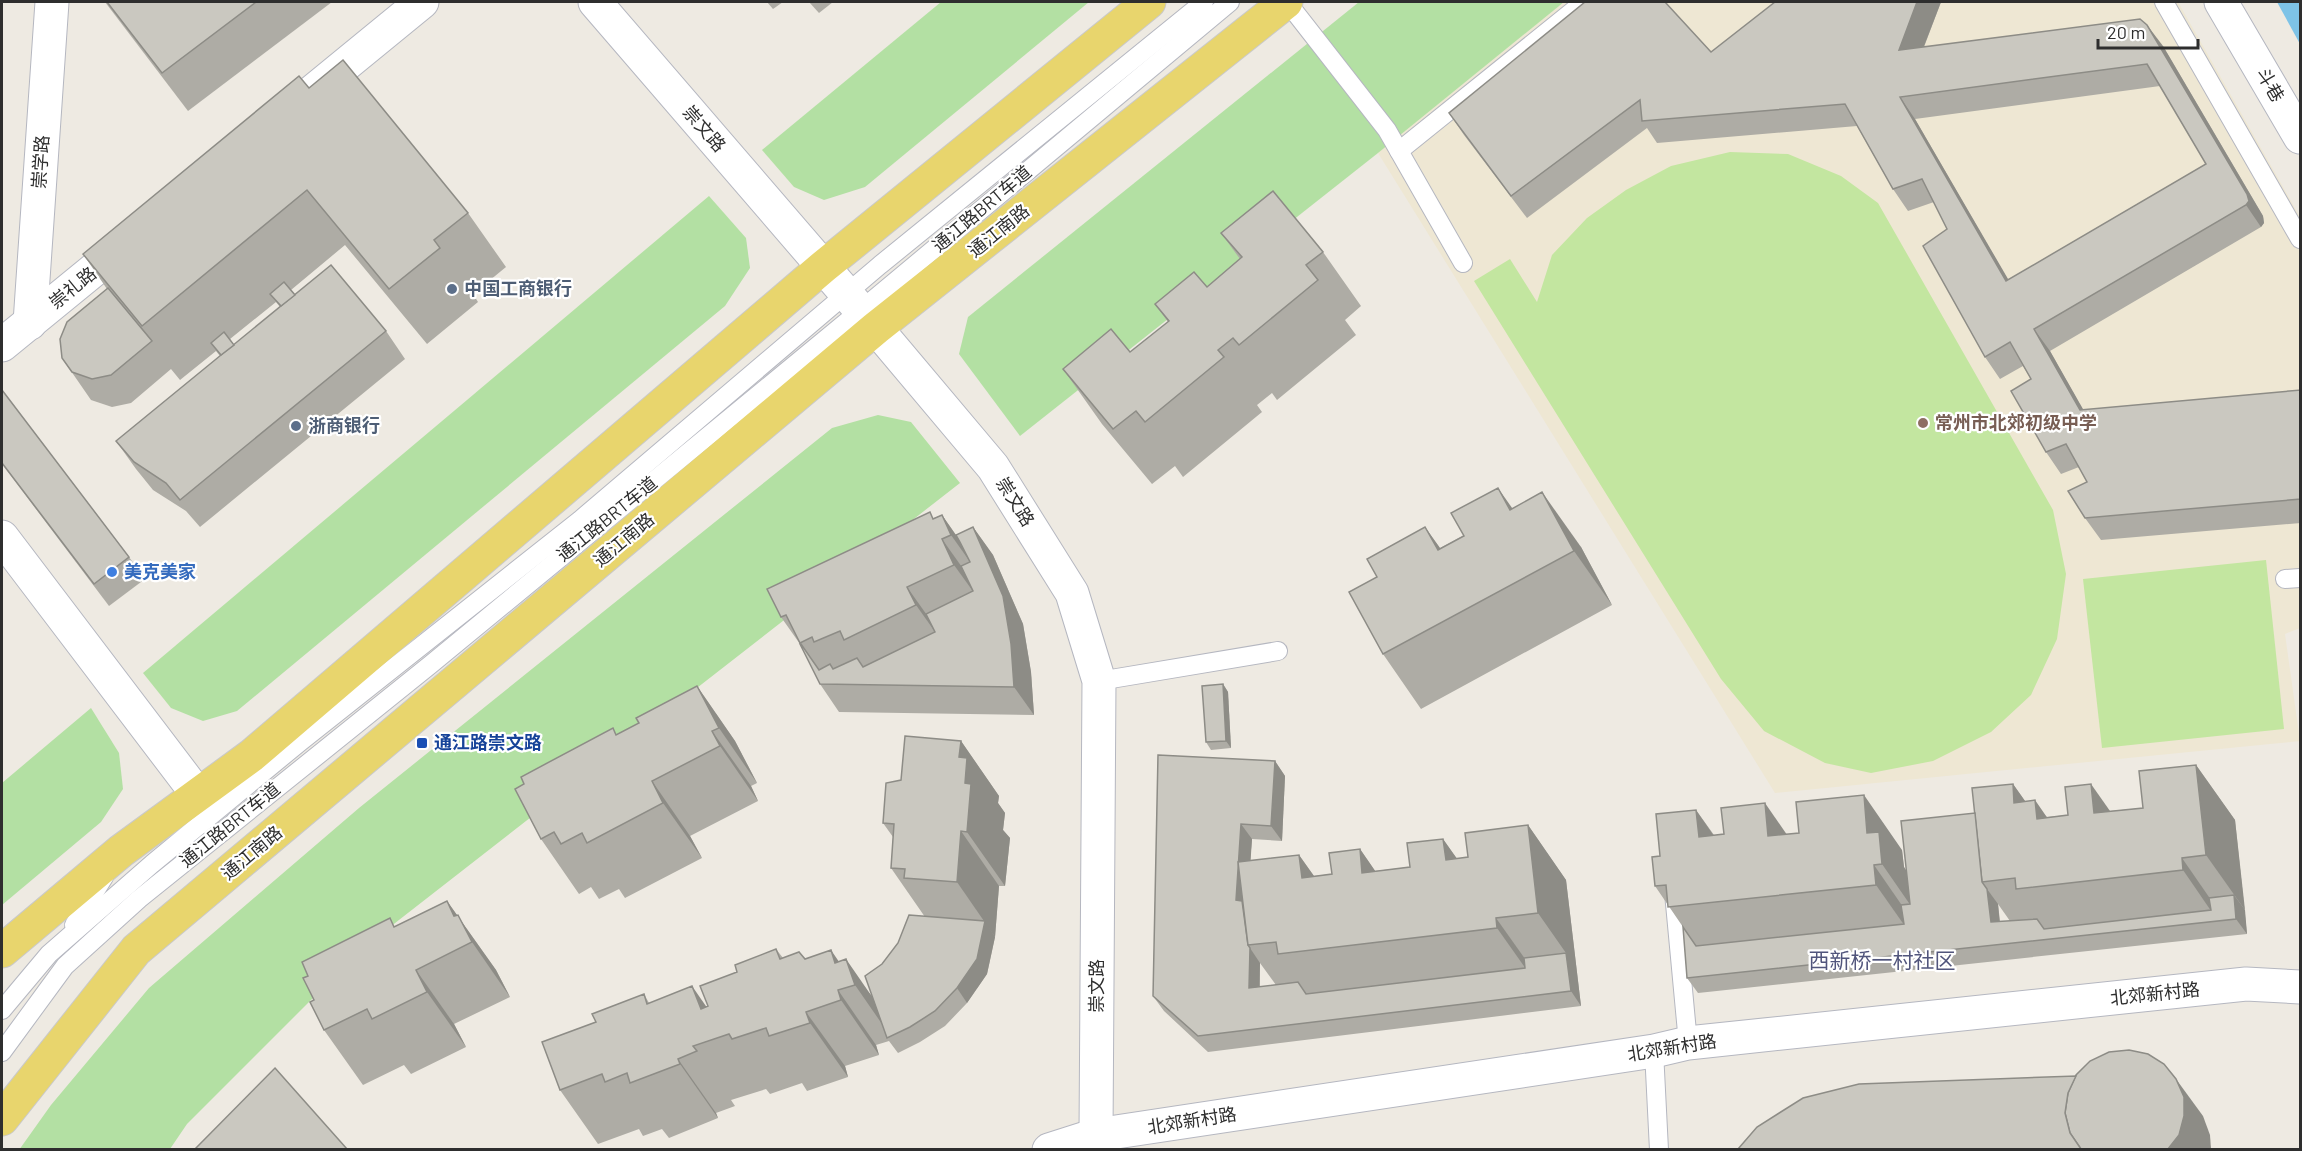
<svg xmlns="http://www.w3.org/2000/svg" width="2302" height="1151" viewBox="0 0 2302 1151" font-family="Barlow,'Noto Sans SC',sans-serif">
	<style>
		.education { fill: #eee7d3 }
		.green { fill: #b3e0a3 }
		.pitch { fill: #c3e6a0 }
		.water { fill: #7ec3e7 }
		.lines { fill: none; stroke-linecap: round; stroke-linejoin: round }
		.service-casing { stroke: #b5b7c0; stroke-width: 20 }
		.minor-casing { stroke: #b5b7c0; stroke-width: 35 }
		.primary-casing { stroke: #c9c9c9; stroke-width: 35 }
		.service { stroke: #fff; stroke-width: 18 }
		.minor { stroke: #fff; stroke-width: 33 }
		.primary { stroke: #e8d56d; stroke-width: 33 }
		.wall { fill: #aeaca5; fill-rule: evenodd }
		.shaded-wall { fill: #8d8c86 }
		.building { fill: #cac8c0; stroke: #8d8c86; stroke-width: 1.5; fill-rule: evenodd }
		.service-dot { fill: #5c6f8a; stroke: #fff; stroke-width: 2 }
		.education-dot { fill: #8d6e63; stroke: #fff; stroke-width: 2 }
		.shop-dot { fill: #3f7fe0; stroke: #fff; stroke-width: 2 }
		.transit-dot { fill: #1a4fb4; stroke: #fff; stroke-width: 2 }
		.labels { text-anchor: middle; stroke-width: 4.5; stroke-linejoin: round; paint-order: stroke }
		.street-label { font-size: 18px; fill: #2e2e2e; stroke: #fff }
		.service-label { font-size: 18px; font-weight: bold; fill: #4e5e75; stroke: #fff; text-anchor: start }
		.education-label { font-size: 18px; font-weight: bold; fill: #785e54; stroke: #fff; text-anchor: start }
		.shop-label { font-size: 18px; font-weight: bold; fill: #366cbe; stroke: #fff; text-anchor: start }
		.transit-label { font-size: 18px; font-weight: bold; fill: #164399; stroke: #fff; text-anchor: start }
		.quarter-label { font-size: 21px; fill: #51557c; stroke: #fff }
	</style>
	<rect width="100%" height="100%" fill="#eeeae2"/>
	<polygon class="education" points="1564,2 2178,2 2300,217 2300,628 2285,634 2300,741 1775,793 1378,153"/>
	<g class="green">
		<polygon points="941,2 1089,2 865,187 824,200 794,187 762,150"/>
		<polygon points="1359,2 1564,2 1378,153 1020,436 959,354 968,317"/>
		<polygon points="709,196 746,238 750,268 725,306 237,711 203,721 171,708 143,673"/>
		<polygon points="878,415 911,422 960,483 363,948 187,1124 170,1149 19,1150 51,1105 149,988 359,808 832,428"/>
		<polygon points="91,708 119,753 123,789 101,822 2,905 2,783"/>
	</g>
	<g class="pitch">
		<polygon points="1730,152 1788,154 1841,176 1878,203 2053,510 2066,574 2057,639 2031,695 1991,732 1933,761 1871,773 1825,763 1764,731 1721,679 1474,281 1510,259 1537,302 1552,255 1587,218 1626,190 1671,166"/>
		<polygon points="2266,560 2284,729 2102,748 2083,579"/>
	</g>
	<polygon class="water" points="2277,2 2300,2 2300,44"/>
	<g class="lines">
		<g class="service-casing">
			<g id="service">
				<polyline points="1287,2 1387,130 1463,263"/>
				<polyline points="2164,2 2300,239"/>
				<polyline points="1399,151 1584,2"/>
				<polyline points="2285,579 2300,578"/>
				<polyline points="1099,681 1278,651"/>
				<polyline points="1674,893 1688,1043"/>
				<polyline points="74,925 104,877"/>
				<polyline points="2,1010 49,954 152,864 300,742 580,520 880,265 1204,2"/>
				<polyline points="1654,1051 1659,1150"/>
				<polyline points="2,1052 65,966 139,899 430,665 861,310 1230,2"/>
			</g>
		</g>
		<g class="minor-casing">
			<g id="minor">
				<polyline points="595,2 876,328 993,467 1072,593 1099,681 1096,1135"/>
				<polyline points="2221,2 2300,137"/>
				<polyline points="312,92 422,2"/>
				<polyline points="30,323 52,2"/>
				<polyline points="2,345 128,242"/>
				<polyline points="2,537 198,795"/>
				<polyline points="1049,1150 1096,1135 1654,1051 1688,1043 2246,984 2300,987"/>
			</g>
		</g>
		<g class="primary-casing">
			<g id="primary">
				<polyline points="2,951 121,851 251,756 823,267 1149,2"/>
				<polyline points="2,1119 136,950 876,328 1286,2"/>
			</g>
		</g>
		<use href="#service" class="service"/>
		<use href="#minor" class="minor"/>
		<use href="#primary" class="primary"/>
	</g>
	<g class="wall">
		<polygon points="105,2 332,2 188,111"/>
		<polygon points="767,2 783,2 773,9"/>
		<polygon points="809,2 833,2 819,13"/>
		<path d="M1775,2H1941L1924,47L2163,46L2263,216L2264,223L2261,227L2050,351L2083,410L2301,390V523L2101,540L2085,518L2087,482L2079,467L2061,474L2046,452L2031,379L2023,366L2000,379L1985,357L1947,229L1934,202L1908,211L1893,189L1857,126L1657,143L1647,128L1527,218L1464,135L1449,113L1711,52ZM2160,86L2206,164L2008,280L1915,119Z"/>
		<path d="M309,88L468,213L506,267L473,294L478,302L427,344L345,245L291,290L295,295L386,331L405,359L200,527L186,511L153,490L136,469L116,441L220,356L216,351L180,380L171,369L131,403L112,407L91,400L62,358L107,289L83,254ZM276,302L280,307L234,345L230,339Z"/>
		<polygon points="1221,233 1323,252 1361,306 1345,320 1356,335 1277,400 1272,393 1257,405 1262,412 1183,477 1175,466 1152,484 1102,424 1063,369 1130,352 1168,322 1155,304 1207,287 1240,259"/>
		<polygon points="2,390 129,557 145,579 109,606 2,464"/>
		<polygon points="1512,509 1581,547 1612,605 1421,709 1383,654 1425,527 1440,548"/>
		<polygon points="942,515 956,535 973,527 993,555 1023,624 1031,672 1034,715 839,712 820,684 800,644 781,617 934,518"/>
		<polygon points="1223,684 1228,692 1231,748 1211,750 1206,742"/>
		<polygon points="697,686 735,741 757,783 751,786 758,801 690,836 702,858 625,898 619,889 599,899 591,887 579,894 541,839 639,723"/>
		<polygon points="961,741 999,796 998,803 1005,813 1003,830 1010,838 1005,886 999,886 995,937 987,974 967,1003 945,1026 920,1042 898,1053 889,1041 876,1045 879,1055 845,1066 848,1077 807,1091 802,1083 770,1094 766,1089 731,1100 735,1106 716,1113 718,1118 669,1138 662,1129 643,1136 639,1129 598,1144 560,1090 596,1022 644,994 649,1003 707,1007 708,1006 737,972 776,949 783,958 805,959 839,962 873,997 882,964 925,917 891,868 893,837 883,823 901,780"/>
		<path d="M1158,755L1275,761L1285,776L1282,841L1252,839L1250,861L1299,855L1314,876L1332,874L1360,849L1375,871L1410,867L1443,839L1457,859L1468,857L1528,825L1566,880L1581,1006L1208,1052L1164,1011L1153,996ZM1260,963L1276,985L1260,987Z"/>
		<path d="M2196,765L2235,820L2247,934L1698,993L1687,978L1683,927L1655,886L1660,856L1696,810L1714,835L1786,834L1902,850L1904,867L1906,871L1975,813L2013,784L2025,801L2047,817L2110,811L2143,808ZM1998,904L2010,921H2000Z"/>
		<polygon points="447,901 496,970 510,997 454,1024 466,1047 411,1074 404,1065 363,1085 324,1030 314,1000 308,976 396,926"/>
	</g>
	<g class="shaded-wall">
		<polygon points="1917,2 1941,2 1914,72 1899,50"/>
		<polygon points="2147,25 2163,46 2263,216 2264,223 2261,227 2246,205"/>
		<polygon points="1900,97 1915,119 2022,303 2006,281"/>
		<polygon points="2034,329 2050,351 2096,432 2080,410"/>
		<polygon points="1498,488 1536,542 1510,510"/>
		<polygon points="1542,492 1581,547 1612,605 1574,551"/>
		<polygon points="942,515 980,570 990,590 951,535"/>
		<polygon points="973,527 993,555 1023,624 1031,672 1034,715 1014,687"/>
		<polygon points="1425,527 1464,582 1476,605 1438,550"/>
		<polygon points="942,539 981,594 993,619 954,565"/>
		<polygon points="907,587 946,642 955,660 916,605"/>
		<polygon points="1223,684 1228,692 1231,748 1226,741"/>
		<polygon points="697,686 735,741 757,783 719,728"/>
		<polygon points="712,731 751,786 758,801 720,746"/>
		<polygon points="961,741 999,796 998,803 1005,813 1003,830 1010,838 1005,886 967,832 959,757"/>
		<polygon points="1275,761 1285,776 1282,841 1271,826"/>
		<polygon points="2196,765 2235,820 2245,910 2206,855"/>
		<polygon points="652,781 690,836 702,858 663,803"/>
		<polygon points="2013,784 2037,818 2035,800 2073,855 2014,803"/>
		<polygon points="2091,784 2129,838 2094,813"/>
		<polygon points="1864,795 1902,850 1904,867 1917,887 1920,919 1882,864 1867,833"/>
		<polygon points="1765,803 1803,858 1768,836"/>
		<polygon points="1696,810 1734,865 1699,837"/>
		<polygon points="1241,824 1252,839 1247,915 1236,900"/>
		<polygon points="1528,825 1566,880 1581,1006 1571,991 1566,953 1538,913"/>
		<polygon points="961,831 999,886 995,937 957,882"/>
		<polygon points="1443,839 1482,894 1446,860"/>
		<polygon points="1360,849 1398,904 1362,873"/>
		<polygon points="1299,855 1338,910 1302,878"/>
		<polygon points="2182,858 2220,913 2218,921 2183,870"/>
		<polygon points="1874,865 1912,920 1914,939 1876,885"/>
		<polygon points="1987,889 1998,904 2001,937 1991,922"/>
		<polygon points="2234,895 2245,910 2247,934 2236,919"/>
		<polygon points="447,901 496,970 510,997 454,916"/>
		<polygon points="1496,918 1535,973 1536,983 1497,928"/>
		<polygon points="985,921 995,937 987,974 967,1003 957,988"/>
		<polygon points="1250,948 1260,963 1259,1003 1249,988"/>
		<polygon points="831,950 854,984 846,959 884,1014 891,1037 855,985 835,963"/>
		<polygon points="416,970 454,1024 466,1047 427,992"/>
		<polygon points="692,986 726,1035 701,1009"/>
		<polygon points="838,990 876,1045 879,1055 841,1000"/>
		<polygon points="806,1012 845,1066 848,1077 810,1023"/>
		<polygon points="678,1059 716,1113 718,1118 680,1064"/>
		<polygon points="2176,1079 2203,1116 2210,1135 2211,1149 2168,1149"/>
	</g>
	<g class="building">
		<polygon points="107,2 256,2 162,73"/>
		<path d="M1585,2H1665L1711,52L1775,2H1917L1899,50L2140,19L2147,25L2247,194L2249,201L2246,205L2034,329L2080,410L2301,390V499L2085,518L2068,491L2087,482L2066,444L2046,452L2011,391L2031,379L2010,342L1985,357L1923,246L1947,229L1922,179L1893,189L1845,104L1642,121L1640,100L1511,196L1449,113ZM2147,64L2206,164L2006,281L1900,97Z"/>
		<polygon points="343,60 468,213 434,240 440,248 389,289 307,190 142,326 83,254 299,76 309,88"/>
		<polygon points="1273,191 1323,252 1306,265 1318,280 1239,345 1233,338 1218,350 1224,357 1145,422 1136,411 1113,429 1063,369 1111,329 1130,352 1169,321 1155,304 1194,272 1207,287 1242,257 1221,233"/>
		<polygon points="331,265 386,331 180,500 166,483 134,462 116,441"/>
		<polygon points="284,282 295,295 281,306 270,294"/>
		<polygon points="108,288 152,341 111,375 92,379 72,372 62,358 60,339 67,322"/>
		<polygon points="224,332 234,345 221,355 211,343"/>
		<polygon points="2,390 129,557 94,584 2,463"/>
		<polygon points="1498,488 1510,510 1542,492 1574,551 1383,654 1349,592 1377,577 1367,559 1425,527 1438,550 1464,536 1451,513"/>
		<polygon points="930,512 933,519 942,515 951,535 942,539 954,565 907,587 916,605 844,640 840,631 814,642 812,637 800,643 786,615 781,617 767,589"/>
		<polygon points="973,527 1003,596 1011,644 1014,687 820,684 800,644 801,644 819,670 830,664 833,669 857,658 863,667 935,632 926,614 973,591 961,566 970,562 960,542 956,535"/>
		<polygon points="1223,684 1226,741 1206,742 1202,686"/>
		<polygon points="697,686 719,728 712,731 720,746 652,781 663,803 587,843 582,833 561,844 554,832 541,839 515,789 524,784 521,777 613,728 616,735 639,723 636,718"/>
		<polygon points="905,736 961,741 959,757 967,758 965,783 971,784 967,832 961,831 957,882 904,878 905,869 891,868 894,824 883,823 886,783 901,780"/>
		<polygon points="1158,755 1275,761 1271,826 1241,824 1236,900 1242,901 1248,945 1250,948 1249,988 1298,982 1306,994 1525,968 1524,958 1566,953 1571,991 1198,1036 1153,996"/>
		<polygon points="2196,765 2206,855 2182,858 2183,870 2016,889 2015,878 1982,882 1972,788 2013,784 2014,803 2035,800 2037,819 2068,815 2065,787 2091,784 2094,813 2143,808 2139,771"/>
		<polygon points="1864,795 1867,833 1879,832 1882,864 1874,865 1876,885 1668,907 1666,885 1655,886 1652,857 1660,856 1656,814 1696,810 1699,837 1724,834 1721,808 1765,803 1768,836 1799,833 1796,802"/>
		<polygon points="1975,813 1982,882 1987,889 1991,922 2037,919 2044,929 2211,910 2209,898 2234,895 2236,919 1687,978 1683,927 1696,946 1904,924 1901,905 1910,904 1901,821"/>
		<polygon points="1528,825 1538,913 1496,918 1497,928 1278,954 1276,942 1248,945 1238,862 1299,855 1302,878 1332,874 1329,853 1360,849 1362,873 1410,867 1407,843 1443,839 1446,860 1468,857 1465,833"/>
		<polygon points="447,901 454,916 458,915 472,942 416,970 427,992 372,1019 367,1009 324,1030 310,1002 314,1000 303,978 308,976 302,962 390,918 394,927"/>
		<polygon points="909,915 985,921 977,959 957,988 935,1011 910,1027 887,1038 865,976 882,964 898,943"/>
		<polygon points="776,949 780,959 799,952 805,959 831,950 835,963 846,959 855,985 838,990 841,1000 806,1012 810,1023 769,1036 766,1028 732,1039 729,1034 693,1046 697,1051 678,1059 680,1064 630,1083 627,1073 605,1082 602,1074 560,1090 542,1042 596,1022 592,1014 644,994 647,1004 692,986 701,1009 708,1006 700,986 737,972 735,965"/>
		<polygon points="2129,1050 2148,1054 2164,1064 2176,1079 2184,1097 2184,1116 2179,1135 2168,1149 2081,1149 2070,1133 2065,1113 2068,1093 2076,1075 2090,1061 2109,1052"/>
		<polygon points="275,1068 347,1149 195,1149"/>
		<polygon points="2076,1076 2068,1093 2065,1113 2070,1133 2081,1149 1738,1149 1757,1127 1803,1098 1859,1084"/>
	</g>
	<g class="service-dot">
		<circle cx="452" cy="289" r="6"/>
		<circle cx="296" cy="426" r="6"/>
	</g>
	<circle class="education-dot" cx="1923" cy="423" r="6"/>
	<circle class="shop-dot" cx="112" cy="572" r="6"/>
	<rect class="transit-dot" x="416" y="737" width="12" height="12" rx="3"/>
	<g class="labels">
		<g class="street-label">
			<text transform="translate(2270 85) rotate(60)" y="6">斗巷</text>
			<text transform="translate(704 129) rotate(49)" y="6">崇文路</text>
			<text transform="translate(41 162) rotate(-86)" y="6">崇学路</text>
			<text transform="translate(982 209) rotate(-40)" y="6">通江路BRT车道</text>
			<text transform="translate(999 231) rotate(-39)" y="6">通江南路</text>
			<text transform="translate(73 288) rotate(-39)" y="6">崇礼路</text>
			<text transform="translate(1015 502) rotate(58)" y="6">崇文路</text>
			<text transform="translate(607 519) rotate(-39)" y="6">通江路BRT车道</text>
			<text transform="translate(624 540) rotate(-40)" y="6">通江南路</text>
			<text transform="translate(230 825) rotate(-39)" y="6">通江路BRT车道</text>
			<text transform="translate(252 853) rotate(-40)" y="6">通江南路</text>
			<text transform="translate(1097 986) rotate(-90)" y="6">崇文路</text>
			<text transform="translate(2155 994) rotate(-6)" y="6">北郊新村路</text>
			<text transform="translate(1672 1048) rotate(-9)" y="6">北郊新村路</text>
			<text transform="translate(1192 1121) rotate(-9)" y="6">北郊新村路</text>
		</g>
		<g class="service-label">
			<text x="464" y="295">中国工商银行</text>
			<text x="308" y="432">浙商银行</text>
		</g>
		<g class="education-label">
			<text x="1935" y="429">常州市北郊初级中学</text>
		</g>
		<g class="shop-label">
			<text x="124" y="578">美克美家</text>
		</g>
		<g class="transit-label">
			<text x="434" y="749">通江路崇文路</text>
		</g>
		<g class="quarter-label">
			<text x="1882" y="968">西新桥一村社区</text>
		</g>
	</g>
	<rect width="2302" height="1151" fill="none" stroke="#2e2e2e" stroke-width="6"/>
	<path d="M2098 39v9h100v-9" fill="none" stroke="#2e2e2e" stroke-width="3"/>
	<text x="2107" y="39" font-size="18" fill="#2e2e2e" stroke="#ffffff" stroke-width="4.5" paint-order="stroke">20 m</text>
</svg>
